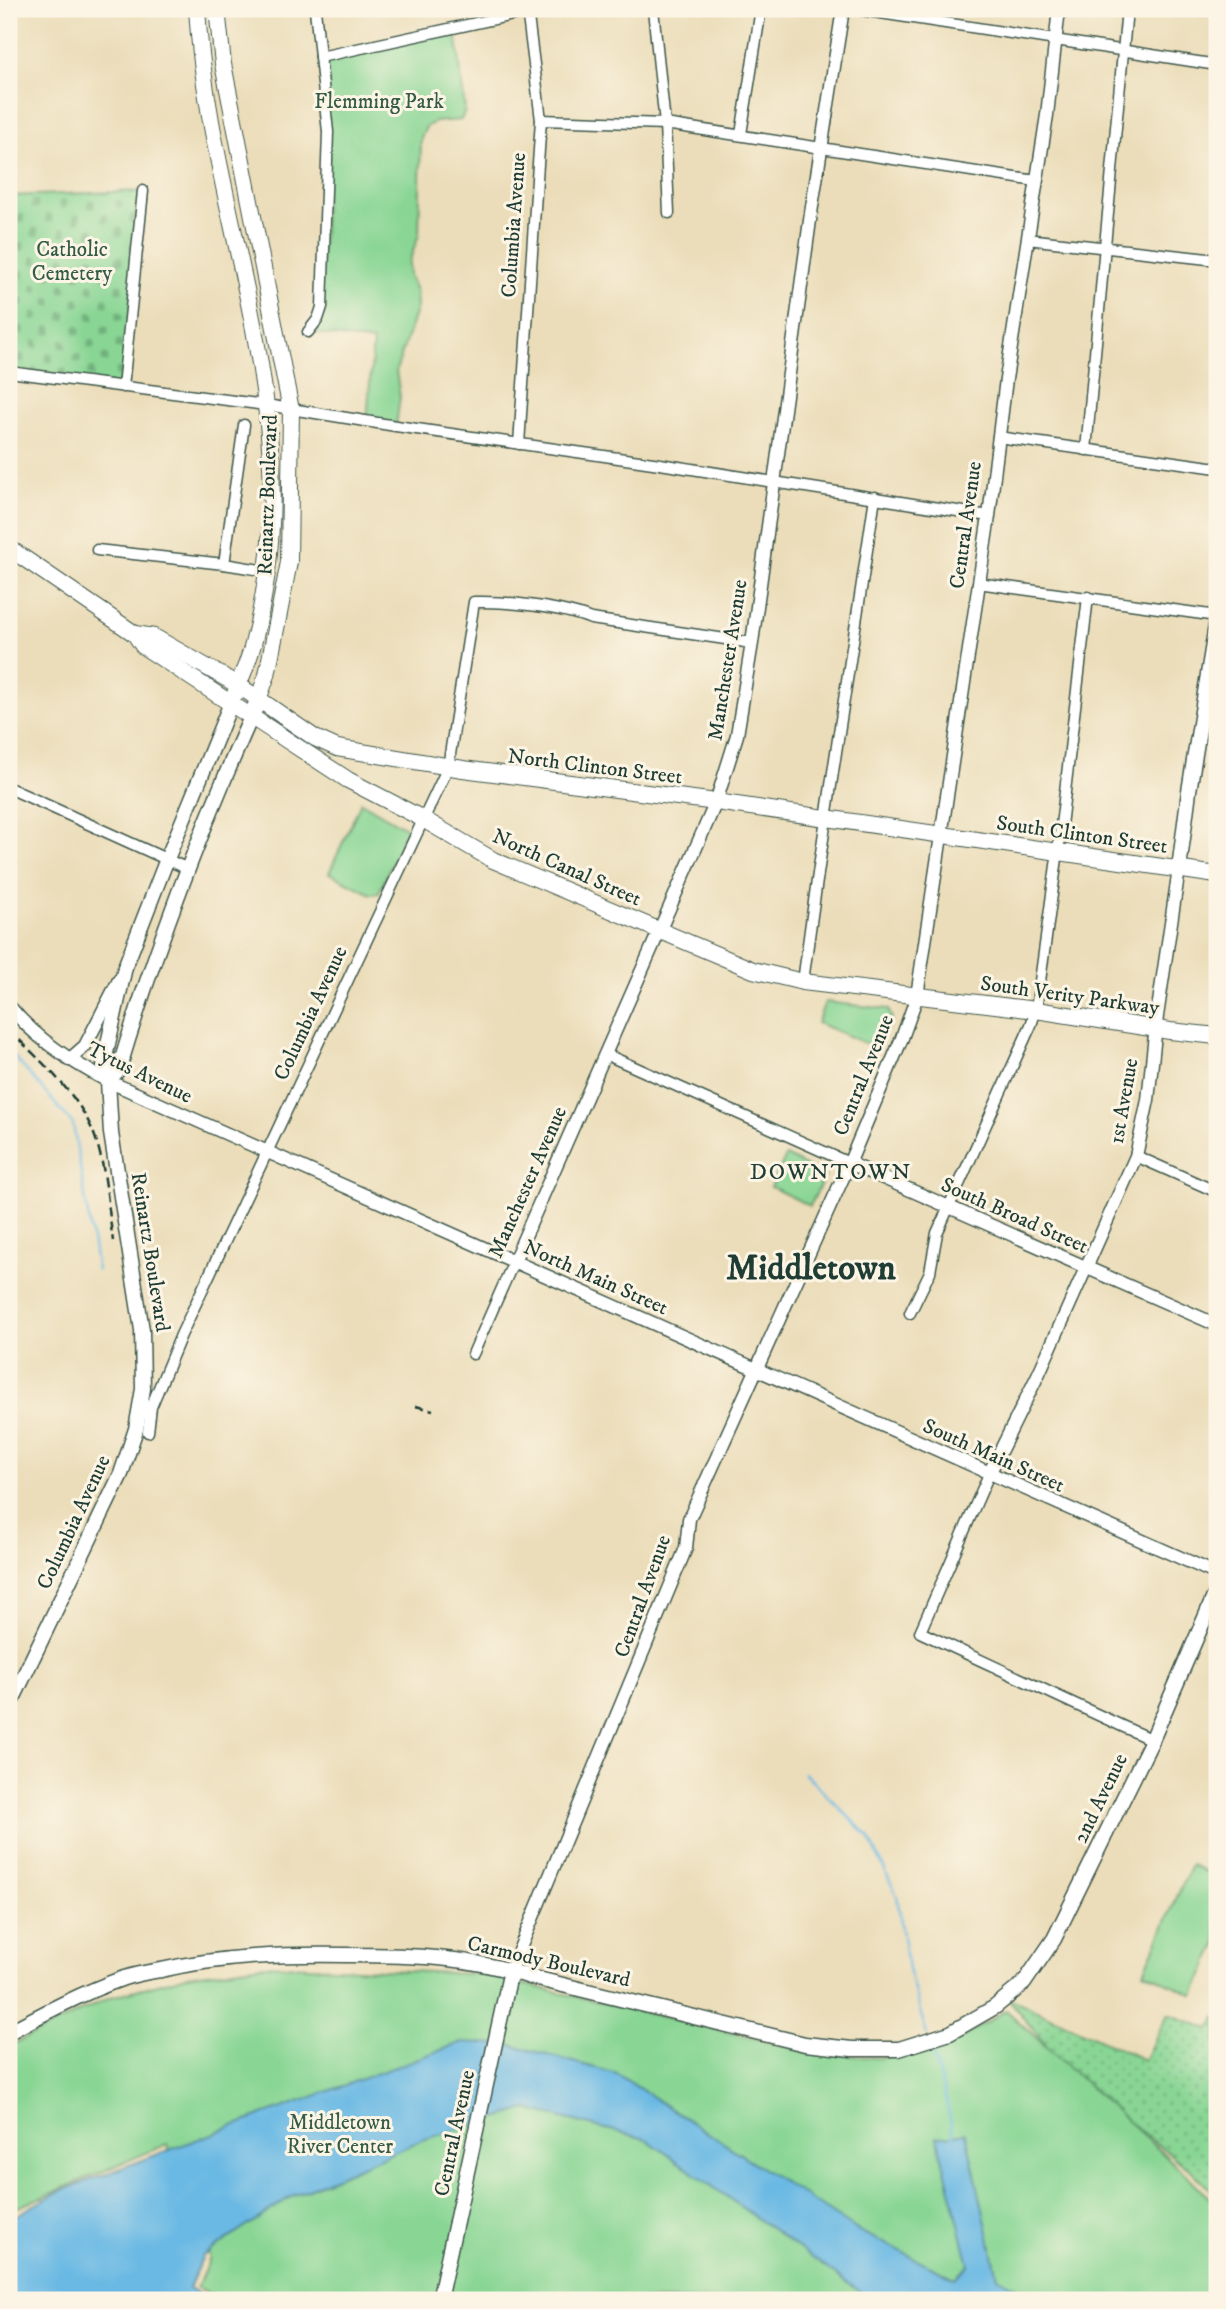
<svg xmlns="http://www.w3.org/2000/svg" width="1226" height="2309" viewBox="0 0 1226 2309" font-family="'IM FELL DW Pica',serif">
	<style>
		.grass { fill: url(#grass-dots); stroke: #548a64; stroke-width: 2 }
		.cemetery { fill: url(#cemetery-stones); stroke: #548a64; stroke-width: 2 }
		.park { fill: #89d694; stroke: #548a64; stroke-width: 2 }
		.water { fill: #6ab9e4; stroke: #447b8c; stroke-width: 2 }
		.lines { fill: none; stroke-linecap: round; stroke-linejoin: round }
		.stream { stroke: #6ab9e4; stroke-width: 2.5 }
		.minor-casing { stroke: #3e5548; stroke-width: 13 }
		.tertiary-casing { stroke: #3e5548; stroke-width: 15 }
		.secondary-casing { stroke: #3e5548; stroke-width: 17 }
		.primary-casing { stroke: #3e5548; stroke-width: 18 }
		.minor { stroke: #fff; stroke-width: 10 }
		.tertiary { stroke: #fff; stroke-width: 12 }
		.secondary { stroke: #fff; stroke-width: 14 }
		.primary { stroke: #fff; stroke-width: 16 }
		.rail { stroke: #1f3d34; stroke-width: 2.5; stroke-dasharray: 10 5; stroke-linecap: butt }
		.labels { text-anchor: middle; stroke-width: 6; stroke-linejoin: round; paint-order: stroke }
		.park-label { font-size: 21px; fill: #345c47; stroke: #fcf5e5 }
		.street-label { font-size: 21px; fill: #1f3d34; stroke: #fcf5e5 }
		.neighbourhood-label { font-size: 23px; letter-spacing: 2px; fill: #1f3d34; stroke: #fcf5e5 }
		.town-label { font-size: 35px; font-weight: bold; fill: #1f3d34; stroke: #fcf5e5 }
	</style>
	<defs>
		<pattern id="grass-dots" width="8" height="8" patternUnits="userSpaceOnUse" patternTransform="scale(1.75)"><rect width="8" height="8" fill="#89d694"/><path d="M2 2h.1M6 6h.1" fill="none" stroke="#6faf7a" stroke-width="1.8" stroke-linecap="round"/></pattern>
		<pattern id="cemetery-stones" width="16" height="16" patternUnits="userSpaceOnUse" patternTransform="scale(1.75)"><rect width="16" height="16" fill="#89d694"/><path d="M2 7V4a2 2 0 0 1 4 0v3zM10 15v-3a2 2 0 0 1 4 0v3z" fill="#6faf7a"/></pattern>
	</defs>
	<rect width="100%" height="100%" fill="#fcf5e5"/>
	<filter id="ink" filterUnits="userSpaceOnUse"><feTurbulence type="fractalNoise" baseFrequency=".0143" numOctaves="2"/><feDisplacementMap in="SourceGraphic" scale="14" xChannelSelector="R" yChannelSelector="G"/><feConvolveMatrix kernelMatrix="1 2 1 2 8 2 1 2 1" color-interpolation-filters="sRGB"/></filter>
	<filter id="wash" filterUnits="userSpaceOnUse"><feTurbulence type="fractalNoise" baseFrequency=".00686" numOctaves="4" result="noise"/><feDisplacementMap in="SourceGraphic" scale="28" xChannelSelector="R" yChannelSelector="G"/><feGaussianBlur stdDeviation="1.57" result="paint"/><feColorMatrix in="noise" values="0 0 0 0 0 0 0 0 0 0 0 0 0 0 0 0 0 1.4 0 .05"/><feComposite in="paint" operator="in"/></filter>
	<g filter="url(#wash)">
		<rect width="100%" height="100%" fill="#ebddb9"/>
		<polygon class="grass" points="1007,1997 1144,2060 1168,2014 1210,2029 1217,2016 1217,2197 1193,2172 1072,2078"/>
		<polygon class="cemetery" points="143,191 123,387 9,372 9,196"/>
		<g class="park">
			<polygon points="456,28 465,111 461,120 435,122 426,127 421,138 419,235 409,262 409,275 416,290 417,307 396,371 400,397 396,426 367,422 373,342 308,332 318,319 328,132 320,57"/>
			<polygon points="361,802 407,829 379,893 371,894 329,873"/>
			<polygon points="825,1002 888,1009 892,1018 877,1048 817,1023"/>
			<polygon points="786,1156 825,1176 810,1206 771,1187"/>
			<polygon points="1191,1865 1217,1877 1217,1944 1194,1995 1144,1972"/>
			<polygon points="261,1965 480,1974 817,2053 881,2058 949,2046 1006,2010 1192,2180 1217,2206 1217,2300 223,2300 197,2287 210,2258 167,2144 9,2211 9,2046 111,1997 187,1976"/>
		</g>
		<polygon class="water" points="463,2042 511,2045 617,2074 859,2231 955,2278 969,2265 937,2137 966,2133 998,2277 1038,2300 871,2300 646,2139 527,2109 422,2140 292,2196 203,2256 189,2288 211,2300 9,2300 9,2221 13,2217 58,2192 233,2126"/>
		<g class="lines">
			<g class="stream">
				<polyline points="9,1051 73,1124 97,1270"/>
				<polyline points="804,1773 869,1837 897,1896 908,1969 927,2035"/>
				<polyline points="930,2045 945,2095 954,2137"/>
			</g>
		</g>
	</g>
	<g filter="url(#ink)">
		<g class="lines">
			<g class="minor-casing">
				<g id="minor">
					<polyline points="653,9 665,124 669,213"/>
					<polyline points="854,9 1217,65"/>
					<polyline points="320,57 540,9"/>
					<polyline points="541,120 665,124 1036,181"/>
					<polyline points="741,134 761,9"/>
					<polyline points="1027,239 1217,260"/>
					<polyline points="308,332 318,319 322,307 328,132 315,9"/>
					<polyline points="9,372 266,405 396,426 660,464 989,516"/>
					<polyline points="123,387 143,191"/>
					<polyline points="998,437 1217,468"/>
					<polyline points="519,444 541,120 527,9"/>
					<polyline points="1086,450 1127,9"/>
					<polyline points="97,550 224,564 267,571"/>
					<polyline points="224,564 244,425"/>
					<polyline points="978,583 1217,616"/>
					<polyline points="9,788 188,869"/>
					<path d="M803,982C824,820 851,659 875,497"/>
					<polyline points="605,1054 849,1163"/>
					<polyline points="1136,1156 1217,1192"/>
					<polyline points="910,1313 930,1272 937,1233 1031,1025 1036,1010 1058,851 1088,597"/>
					<polyline points="473,1354 514,1261"/>
					<path d="M148,1432L151,1407L181,1335L448,767L474,602C507,601 561,607 591,619L752,643"/>
					<polyline points="989,1474 920,1632 1152,1740"/>
				</g>
			</g>
			<g class="tertiary-casing">
				<g id="tertiary">
					<path d="M9,1006C35,1038 71,1062 108,1081L1217,1574"/>
					<polyline points="69,1060 85,1046 119,980"/>
					<polyline points="849,1163 1217,1325"/>
					<polyline points="514,1261 716,802 737,735 752,643 811,213 843,9"/>
					<polyline points="989,1474 1039,1373 1136,1156 1148,1100 1157,1016 1179,869"/>
					<polyline points="511,1970 686,1548 689,1519 846,1171 902,1038 917,996 989,516 1006,379 1047,115 1059,9"/>
				</g>
			</g>
			<g class="secondary-casing">
				<g id="secondary">
					<polyline points="1179,869 1189,791 1217,619"/>
					<path d="M108,1081L119,1069C155,949 200,832 251,717"/>
					<polyline points="9,1707 121,1474 136,1429 143,1389 142,1330 111,1133 108,1081 104,1062 125,967 167,859 231,703"/>
					<path d="M9,2032C46,2012 84,1992 124,1978C136,1974 149,1972 161,1970C222,1956 284,1954 346,1955C407,1955 472,1956 530,1977L805,2044L852,2049H899L950,2033L995,2007L1024,1983L1054,1939L1152,1740L1217,1590"/>
					<polyline points="439,2300 511,1970"/>
				</g>
			</g>
			<g class="primary-casing">
				<g id="primary">
					<path d="M197,9C205,144 250,272 266,406C276,485 273,568 253,644C249,661 241,677 235,694"/>
					<polyline points="217,9 223,64 291,410 289,562 267,675 255,708"/>
					<polyline points="9,548 135,634 143,646 348,780 423,819 493,860 753,970 803,982 1036,1010 1170,1031 1217,1036"/>
					<polyline points="135,634 154,637 238,685 315,738 337,748 463,769 716,802 1217,875"/>
				</g>
			</g>
			<use href="#minor" class="minor"/>
			<use href="#tertiary" class="tertiary"/>
			<use href="#secondary" class="secondary"/>
			<use href="#primary" class="primary"/>
			<g class="rail">
				<path d="M9,1029C40,1062 77,1091 94,1134C106,1166 108,1208 113,1241"/>
				<polyline points="415,1406 433,1410"/>
			</g>
		</g>
	</g>
	<g class="labels">
		<g class="park-label">
			<text x="379" y="108">Flemming Park</text>
			<text x="72" y="256">Catholic<tspan x="72" dy="24">Cemetery</tspan></text>
			<text x="340" y="2129">Middletown<tspan x="340" dy="24">River Center</tspan></text>
		</g>
		<g class="street-label">
			<text transform="translate(513 225) rotate(-86)" y="7">Columbia Avenue</text>
			<text transform="translate(267 495) rotate(-88)" y="7">Reinartz Boulevard</text>
			<text transform="translate(965 525) rotate(-82)" y="7">Central Avenue</text>
			<text transform="translate(727 660) rotate(-81)" y="7">Manchester Avenue</text>
			<text transform="translate(595 766) rotate(7)" y="7">North Clinton Street</text>
			<text transform="translate(1082 834) rotate(8)" y="7">South Clinton Street</text>
			<text transform="translate(567 867) rotate(24)" y="7">North Canal Street</text>
			<text transform="translate(1070 995) rotate(8)" y="7">South Verity Parkway</text>
			<text transform="translate(310 1013) rotate(-65)" y="7">Columbia Avenue</text>
			<text transform="translate(140 1072) rotate(26)" y="7">Tytus Avenue</text>
			<text transform="translate(863 1075) rotate(-68)" y="7">Central Avenue</text>
			<text transform="translate(1123 1101) rotate(-80)" y="7">1st Avenue</text>
			<text transform="translate(527 1182) rotate(-66)" y="7">Manchester Avenue</text>
			<text transform="translate(1015 1215) rotate(24)" y="7">South Broad Street</text>
			<text transform="translate(151 1252) rotate(81)" y="7">Reinartz Boulevard</text>
			<text transform="translate(596 1277) rotate(24)" y="7">North Main Street</text>
			<text transform="translate(994 1455) rotate(24)" y="7">South Main Street</text>
			<text transform="translate(73 1522) rotate(-65)" y="7">Columbia Avenue</text>
			<text transform="translate(642 1596) rotate(-70)" y="7">Central Avenue</text>
			<text transform="translate(1100 1798) rotate(-64)" y="7">2nd Avenue</text>
			<text transform="translate(549 1961) rotate(13)" y="7">Carmody Boulevard</text>
			<text transform="translate(454 2133) rotate(-78)" y="7">Central Avenue</text>
		</g>
		<g class="neighbourhood-label">
			<text x="831" y="1179">DOWNTOWN</text>
		</g>
		<g class="town-label">
			<text x="811" y="1279">Middletown</text>
		</g>
	</g>
	<rect width="1226" height="2309" fill="none" stroke="#fcf5e5" stroke-width="35"/>
</svg>
